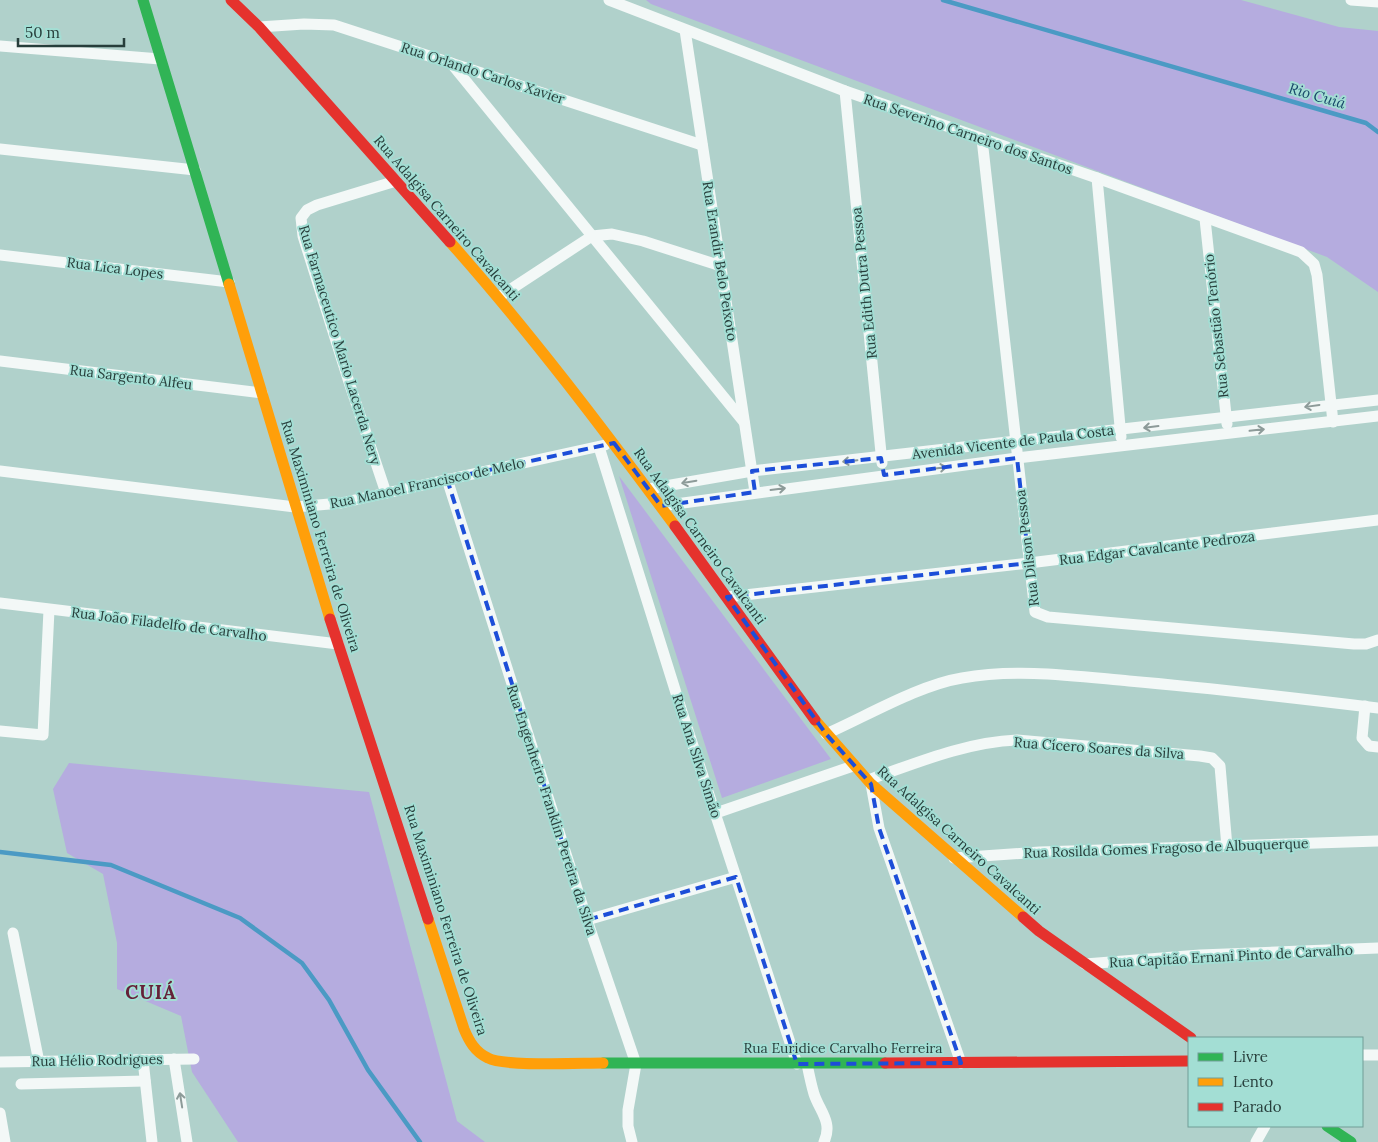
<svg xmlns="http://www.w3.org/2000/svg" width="1378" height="1142" viewBox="0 0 1378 1142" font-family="Lora,serif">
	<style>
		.green { fill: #b5acdf }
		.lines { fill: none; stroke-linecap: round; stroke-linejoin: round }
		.stream { stroke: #4b9ac4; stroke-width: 4.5 }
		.street { stroke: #f3f8f7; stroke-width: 11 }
		.fast { stroke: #30b455; stroke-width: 11 }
		.slow { stroke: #ff9f0a; stroke-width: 11 }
		.jam { stroke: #e5322d; stroke-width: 11 }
		.oneway { stroke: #8d9b99 }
		.marked { fill: none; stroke: #1d4ed8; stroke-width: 4; stroke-dasharray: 10 6; stroke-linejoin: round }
		.labels { text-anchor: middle; stroke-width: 4; stroke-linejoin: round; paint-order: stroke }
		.street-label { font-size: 14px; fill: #273e3b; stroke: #a3ded4 }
		.water-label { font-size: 15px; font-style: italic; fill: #184869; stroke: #a3ded4 }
		.district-label { font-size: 19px; font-weight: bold; letter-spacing: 1px; fill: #652138; stroke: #a3ded4 }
	</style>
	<rect width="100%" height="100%" fill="#b0d1cb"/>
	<g class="green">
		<polygon points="646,0 1241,0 1339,27 1378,31 1378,292 1327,257 651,4"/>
		<polygon points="619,476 831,759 722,798"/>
		<polygon points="69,763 369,792 457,1121 485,1142 238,1142 192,1072 181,1016 117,989 117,943 103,874 67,853 53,789"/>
	</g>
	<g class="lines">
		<g class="stream">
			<polyline points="943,0 1366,123 1378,132"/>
			<polyline points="0,852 111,865 240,918 302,963 329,1000 368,1070 420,1142"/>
		</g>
		<g class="street">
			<polyline points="609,0 845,91 1097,178 1301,252 1314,264 1317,275 1333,422"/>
			<polyline points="1351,0 1378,2"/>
			<polyline points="259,27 304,24 334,25 702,145"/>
			<polyline points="685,30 755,492"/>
			<polyline points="0,46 160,59"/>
			<polyline points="451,63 744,422"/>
			<polyline points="845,91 882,463"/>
			<polyline points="982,139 1035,612 1048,617 1354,644 1366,644 1378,640"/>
			<polyline points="0,149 195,170"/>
			<polyline points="1097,178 1121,437"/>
			<polyline points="1205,219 1227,424"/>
			<polyline points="0,255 229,282"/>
			<polyline points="499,297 592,236 612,234 643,241 721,266"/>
			<polyline points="0,361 262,393"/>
			<polyline points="599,447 682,712 797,1064"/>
			<polyline points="0,471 295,507 341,503 605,445"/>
			<polyline points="447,479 587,920 636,1064 628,1110 628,1126 632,1142"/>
			<polyline points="648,489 752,471 1378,400"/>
			<polyline points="386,493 348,379 303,236 301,218 307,210 317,205 396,181"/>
			<polyline points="661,506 1017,458 1378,416"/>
			<polyline points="727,597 1029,563 1378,520"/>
			<polyline points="0,603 338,644"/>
			<polyline points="1365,706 1362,738 1369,746 1378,747"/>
			<polyline points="0,731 43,735 49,610"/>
			<path d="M826,734C867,716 919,685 962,678C1017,668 1074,676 1129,681C1212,688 1295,698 1378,708"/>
			<path d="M868,780C916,763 966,742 1017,740L1200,756L1212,758L1220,766L1227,847"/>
			<polyline points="871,784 879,828 961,1063"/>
			<polyline points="716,813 853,766"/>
			<polyline points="954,858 1040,852 1378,841"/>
			<polyline points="587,920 736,877"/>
			<polyline points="13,933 39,1062"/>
			<polyline points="1085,964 1200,955 1378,948"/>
			<polyline points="1362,1055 1378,1055"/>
			<polyline points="174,1059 187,1142"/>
			<polyline points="143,1060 152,1142"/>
			<polyline points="0,1062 194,1059"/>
			<path d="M807,1064C809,1074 811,1084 814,1094C820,1112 833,1122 824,1142"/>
			<polyline points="21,1084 145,1081"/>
			<polyline points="0,1113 5,1142"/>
			<polyline points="1256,1142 1265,1126"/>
		</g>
		<g class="fast">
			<polyline points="143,0 229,284"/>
			<polyline points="603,1063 885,1063"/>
			<polyline points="1327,1126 1351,1142"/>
		</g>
		<g class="slow">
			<path d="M450,242C530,332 603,429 675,526"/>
			<polyline points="229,284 330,619"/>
			<polyline points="815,720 871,784 1023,917"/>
			<path d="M428,919L464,1029C469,1041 475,1052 488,1058C505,1067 579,1063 603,1063"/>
		</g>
		<g class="jam">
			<polyline points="231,0 259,27 450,242"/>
			<polyline points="675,526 815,720"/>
			<polyline points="330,619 428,919"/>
			<polyline points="1023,917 1039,931 1191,1038"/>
			<polyline points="885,1063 1189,1061"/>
		</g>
	</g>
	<defs><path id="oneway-shaft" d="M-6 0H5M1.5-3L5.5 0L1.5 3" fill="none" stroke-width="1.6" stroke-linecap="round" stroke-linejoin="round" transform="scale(1.25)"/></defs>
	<g class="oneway">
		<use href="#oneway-shaft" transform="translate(1312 406) rotate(172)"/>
		<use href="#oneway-shaft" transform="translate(1151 427) rotate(173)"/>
		<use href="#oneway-shaft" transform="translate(1257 430) rotate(-6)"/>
		<use href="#oneway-shaft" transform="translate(850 461) rotate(174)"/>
		<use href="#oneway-shaft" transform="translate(939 468) rotate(-7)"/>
		<use href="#oneway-shaft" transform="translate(689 482) rotate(170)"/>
		<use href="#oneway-shaft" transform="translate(778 489) rotate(-7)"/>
		<use href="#oneway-shaft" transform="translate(181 1100) rotate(-99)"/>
	</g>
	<path class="marked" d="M614,443L661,506L755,492L752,471L881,458L884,475L1017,458L1029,563L727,597L826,734L871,784L879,828L961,1063L797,1064L736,877L587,920L447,479Z"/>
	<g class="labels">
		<g class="street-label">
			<text transform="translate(483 73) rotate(18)" y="5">Rua Orlando Carlos Xavier</text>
			<text transform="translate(968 134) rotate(19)" y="5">Rua Severino Carneiro dos Santos</text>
			<text transform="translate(447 218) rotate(49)" y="5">Rua Adalgisa Carneiro Cavalcanti</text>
			<text transform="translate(720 261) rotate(81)" y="5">Rua Erandir Belo Peixoto</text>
			<text transform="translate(115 268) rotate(7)" y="5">Rua Lica Lopes</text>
			<text transform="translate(864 283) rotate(-96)" y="5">Rua Edith Dutra Pessoa</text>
			<text transform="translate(1216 326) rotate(-96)" y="5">Rua Sebastião Tenório</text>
			<text transform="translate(340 345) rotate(73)" y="5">Rua Farmaceutico Mario Lacerda Nery</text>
			<text transform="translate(131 377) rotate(7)" y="5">Rua Sargento Alfeu</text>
			<text transform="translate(1013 442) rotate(-7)" y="5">Avenida Vicente de Paula Costa</text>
			<text transform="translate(427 483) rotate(-12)" y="5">Rua Manoel Francisco de Melo</text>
			<text transform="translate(321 536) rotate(73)" y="5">Rua Maximiniano Ferreira de Oliveira</text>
			<text transform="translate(700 536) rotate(54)" y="5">Rua Adalgisa Carneiro Cavalcanti</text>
			<text transform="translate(1027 548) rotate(-97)" y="5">Rua Dilson Pessoa</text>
			<text transform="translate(1157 548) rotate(-7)" y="5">Rua Edgar Cavalcante Pedroza</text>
			<text transform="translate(169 624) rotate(7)" y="5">Rua João Filadelfo de Carvalho</text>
			<text transform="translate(1099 748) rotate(4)" y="5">Rua Cícero Soares da Silva</text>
			<text transform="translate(697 756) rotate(72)" y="5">Rua Ana Silva Simão</text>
			<text transform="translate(552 810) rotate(72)" y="5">Rua Engenheiro Franklin Pereira da Silva</text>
			<text transform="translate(959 840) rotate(42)" y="5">Rua Adalgisa Carneiro Cavalcanti</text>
			<text transform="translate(1166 848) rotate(-2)" y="5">Rua Rosilda Gomes Fragoso de Albuquerque</text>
			<text transform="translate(446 920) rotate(72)" y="5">Rua Maximiniano Ferreira de Oliveira</text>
			<text transform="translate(1231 956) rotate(-3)" y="5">Rua Capitão Ernani Pinto de Carvalho</text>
			<text x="843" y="1053">Rua Euridice Carvalho Ferreira</text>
			<text transform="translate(97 1060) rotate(-1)" y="5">Rua Hélio Rodrigues</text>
		</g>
		<g class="water-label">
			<text transform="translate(1317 96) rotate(16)" y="5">Rio Cuiá</text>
		</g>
		<g class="district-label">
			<text x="151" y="999">CUIÁ</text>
		</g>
	</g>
	<rect x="1188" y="1037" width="175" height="90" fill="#a3ded4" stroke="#719e97"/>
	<rect x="1198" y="1053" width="25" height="8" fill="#30b455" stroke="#719e97"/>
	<text x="1233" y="1062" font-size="15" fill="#273e3b">Livre</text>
	<rect x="1198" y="1078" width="25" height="8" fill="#ff9f0a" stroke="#719e97"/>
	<text x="1233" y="1087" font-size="15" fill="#273e3b">Lento</text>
	<rect x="1198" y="1103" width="25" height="8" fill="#e5322d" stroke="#719e97"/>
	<text x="1233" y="1112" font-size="15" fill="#273e3b">Parado</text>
	<path d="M18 38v8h106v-8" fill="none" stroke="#273e3b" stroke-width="2.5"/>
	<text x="25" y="38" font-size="15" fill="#273e3b" stroke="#a3ded4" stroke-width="4" paint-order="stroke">50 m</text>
</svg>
